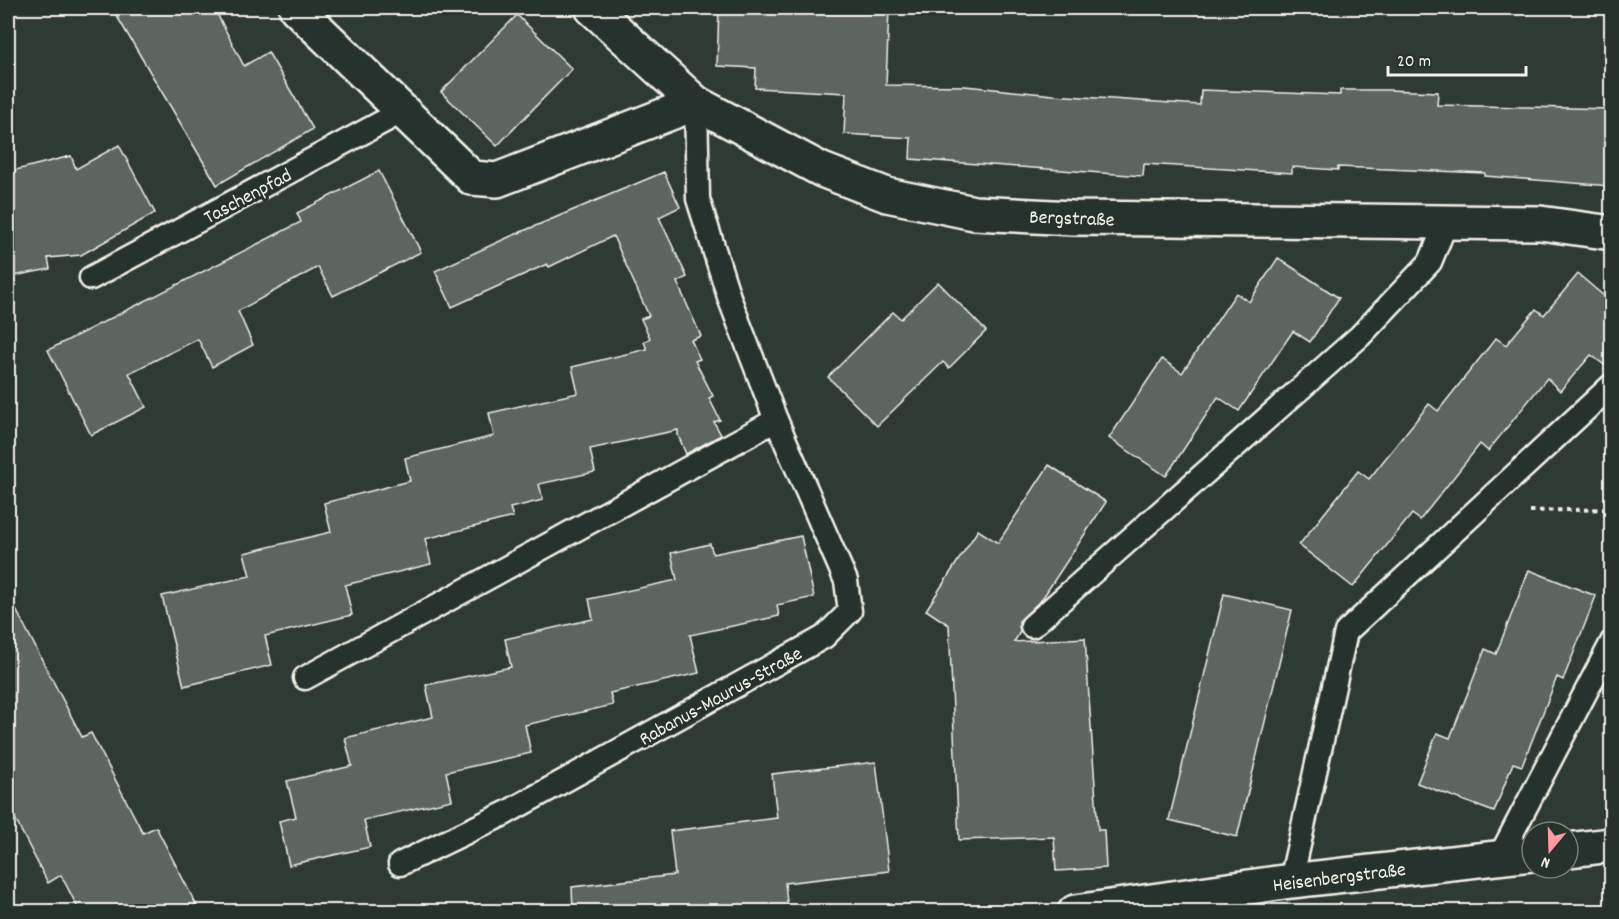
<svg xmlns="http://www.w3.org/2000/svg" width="1619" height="919" viewBox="0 0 1619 919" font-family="Dekko,sans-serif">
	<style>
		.building { fill: #5c655e; stroke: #f4f1e8; stroke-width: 1.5 }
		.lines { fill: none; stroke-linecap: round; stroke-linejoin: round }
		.lane-casing { stroke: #f4f1e8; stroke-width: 27 }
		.street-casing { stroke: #f4f1e8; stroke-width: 38 }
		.path { stroke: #f4f1e8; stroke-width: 4; stroke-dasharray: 4.5 4.5; stroke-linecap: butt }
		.lane { stroke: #26332d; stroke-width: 22 }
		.street { stroke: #26332d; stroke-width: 33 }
		.labels { text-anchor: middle; stroke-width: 6; stroke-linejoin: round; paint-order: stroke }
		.street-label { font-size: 20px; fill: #f4f1e8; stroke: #26332d }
	</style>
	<rect width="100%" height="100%" fill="#2e3b34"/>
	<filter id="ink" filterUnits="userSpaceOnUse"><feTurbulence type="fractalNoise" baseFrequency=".0167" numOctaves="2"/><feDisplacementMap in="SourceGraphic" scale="12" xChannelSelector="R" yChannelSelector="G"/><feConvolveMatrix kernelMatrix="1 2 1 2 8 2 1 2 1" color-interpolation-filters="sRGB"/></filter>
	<g filter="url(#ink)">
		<g class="building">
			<polygon points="112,8 214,8 244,66 268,52 313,129 217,185"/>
			<polygon points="719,8 889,8 886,85 965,86 1053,95 1200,105 1201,90 1340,95 1340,90 1387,90 1438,92 1437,105 1611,109 1611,186 1485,176 1485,173 1338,167 1338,170 1292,167 1292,173 1144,164 1143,176 910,159 911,138 844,134 846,93 755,88 756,68 717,66"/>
			<polygon points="517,15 572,69 497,146 441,92"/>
			<polygon points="119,145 155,213 81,255 48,258 50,269 8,277 8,172 71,156 76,169"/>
			<polygon points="379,171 421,252 333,296 318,267 238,311 253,345 212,367 198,339 129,373 146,407 91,435 48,350 301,222 297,213"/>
			<polygon points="664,172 680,207 659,217 687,277 677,282 701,336 691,340 700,359 695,361 713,396 709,398 720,420 714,422 721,435 686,454 678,435 678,430 590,449 595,472 539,484 543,500 510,508 513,517 425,539 431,564 345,585 352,615 265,636 272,665 184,686 162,596 250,576 244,553 331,532 324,503 410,481 405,458 494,436 489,413 578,393 572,367 647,349 644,342 650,338 641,319 649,316 613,236 549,267 547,264 452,307 435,271 509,237"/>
			<polygon points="1278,258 1339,298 1310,342 1293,331 1239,411 1218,397 1166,476 1109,438 1162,359 1182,373 1236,293 1249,302"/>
			<polygon points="1578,274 1611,302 1611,370 1591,355 1560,391 1547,378 1488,451 1480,444 1420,520 1412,514 1353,587 1299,545 1358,471 1369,479 1429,404 1438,411 1496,338 1506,345 1536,309 1544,315"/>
			<polygon points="938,282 986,331 949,368 943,362 877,426 828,377 893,312 901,319"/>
			<polygon points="1049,465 1106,502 1042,599 1019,621 1020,632 1014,642 1085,638 1098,830 1104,830 1106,868 1056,871 1054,837 959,840 949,625 926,610 978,530 998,543"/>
			<polygon points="801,536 814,597 777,605 779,616 690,635 699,673 610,693 613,705 525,725 531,753 446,772 452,800 364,820 370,847 289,865 279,821 296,817 287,781 352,766 345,738 433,717 426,685 511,667 505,639 593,619 589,599 677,580 671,553 710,544 713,554"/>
			<polygon points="1529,570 1596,596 1563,680 1557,677 1522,766 1513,763 1494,812 1417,783 1437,733 1450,738 1485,649 1496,654"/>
			<polygon points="8,594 82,737 91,733 143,833 156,827 200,912 80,912 61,875 48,883 8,805"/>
			<polygon points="1224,594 1292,610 1237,837 1169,820"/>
			<polygon points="876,762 889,871 785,883 788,912 573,912 572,887 675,875 670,831 777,818 772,774"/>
		</g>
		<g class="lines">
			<g class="lane-casing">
				<g id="lane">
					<polyline points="91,278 403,111"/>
					<polyline points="1032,626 1360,336 1430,262 1447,221"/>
					<polyline points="305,678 776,420"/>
					<polyline points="1499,858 1612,642"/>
					<polyline points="400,864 506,813 824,637 850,611 846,581 776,420 730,300 698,199 696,103"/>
					<polyline points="1291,881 1346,632 1612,385"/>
				</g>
			</g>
			<g class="street-casing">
				<g id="street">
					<polyline points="296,8 472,178 497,180 696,103"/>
					<polyline points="592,8 696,103 822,170 887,195 974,213 1073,218 1540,223 1612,233"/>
					<polyline points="1568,850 1612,845"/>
					<polyline points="1075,912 1291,881 1532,854"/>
				</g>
			</g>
			<polyline class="path" points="1530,511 1612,509"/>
			<use href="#lane" class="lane"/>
			<use href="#street" class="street"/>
		</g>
	</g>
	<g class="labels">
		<g class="street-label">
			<text transform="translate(247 195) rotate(-28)" y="7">Taschenpfad</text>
			<text transform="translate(1072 217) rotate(2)" y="7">Bergstraße</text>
			<text transform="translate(720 695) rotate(-29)" y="7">Rabanus-Maurus-Straße</text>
			<text transform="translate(1339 876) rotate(-7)" y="7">Heisenbergstraße</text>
		</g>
	</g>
	<rect width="1619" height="919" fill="none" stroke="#26332d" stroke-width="30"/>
	<rect x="15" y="15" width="1589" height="889" fill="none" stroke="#f4f1e8" stroke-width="2" filter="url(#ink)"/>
	<g transform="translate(1550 850) rotate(199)"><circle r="28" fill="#26332d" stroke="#787f78" stroke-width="1.5"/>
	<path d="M0-4.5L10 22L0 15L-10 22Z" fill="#ff9aa2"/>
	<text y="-9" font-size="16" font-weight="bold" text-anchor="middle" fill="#f4f1e8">N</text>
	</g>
	<path d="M1388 66v9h138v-9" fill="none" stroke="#f4f1e8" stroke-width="3"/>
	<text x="1397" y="66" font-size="18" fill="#f4f1e8" stroke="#26332d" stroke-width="4.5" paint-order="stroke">20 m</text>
</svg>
